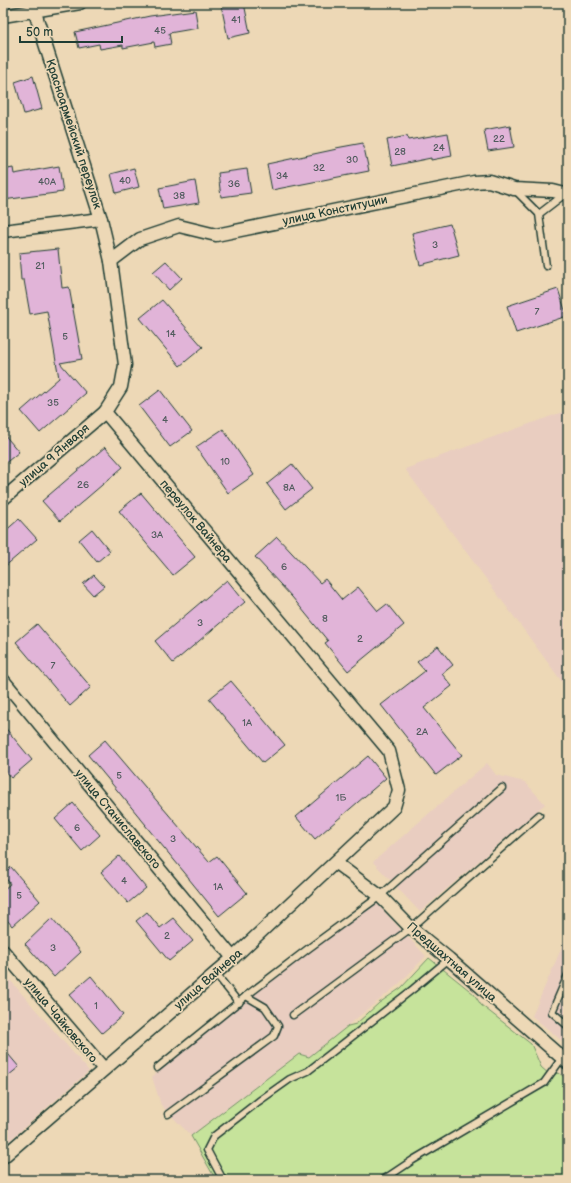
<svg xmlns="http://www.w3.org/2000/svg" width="571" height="1183" viewBox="0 0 571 1183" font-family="'Balsamiq Sans',sans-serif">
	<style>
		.built { fill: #e9cdc0 }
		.green { fill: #c6e39b; stroke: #729068 }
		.building { fill: #e1b4d8; stroke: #1f3d34 }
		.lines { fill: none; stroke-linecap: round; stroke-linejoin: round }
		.service-casing { stroke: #1f3d34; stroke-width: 9 }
		.minor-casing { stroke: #1f3d34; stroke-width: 15 }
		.service { stroke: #edd8b6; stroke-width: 6 }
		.minor { stroke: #edd8b6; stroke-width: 12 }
		.labels { text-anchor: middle; stroke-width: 3.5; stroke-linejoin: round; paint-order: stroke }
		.number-label { font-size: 10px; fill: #505b5d }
		.street-label { font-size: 12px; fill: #1f3d34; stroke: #edd8b6 }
	</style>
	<rect width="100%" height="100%" fill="#edd8b6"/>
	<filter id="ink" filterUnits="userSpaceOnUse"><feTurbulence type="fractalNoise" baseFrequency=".025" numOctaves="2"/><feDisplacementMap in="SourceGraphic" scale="8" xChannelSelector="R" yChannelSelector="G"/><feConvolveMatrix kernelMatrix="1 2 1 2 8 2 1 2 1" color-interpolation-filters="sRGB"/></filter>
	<g filter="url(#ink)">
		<g class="built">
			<polygon points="568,410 568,690 405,469"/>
			<polygon points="487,763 496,775 525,782 545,804 420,912 373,862"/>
			<polygon points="375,902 426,956 399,984 309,1057 299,1054 191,1136 161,1105 152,1077 258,990 367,906"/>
			<polygon points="568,933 568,1046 532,1016"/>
			<polygon points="3,972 89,1071 3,1146"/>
		</g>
		<polygon class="green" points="429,958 474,994 481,1005 531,1044 541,1067 550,1075 559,1073 568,1080 568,1180 216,1180 191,1136 299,1054 309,1057 348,1026 356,1024 379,1003 401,988"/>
		<g class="building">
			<polygon points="230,3 244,3 250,33 228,38 221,5"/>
			<polygon points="195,10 198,28 169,33 171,44 155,47 154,42 123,48 123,45 100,49 99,44 79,48 75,32 150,16"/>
			<polygon points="33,76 42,109 24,114 15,82"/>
			<polygon points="510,125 514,147 488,151 484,130"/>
			<polygon points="448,133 452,156 431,160 431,158 392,166 387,140 407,136 408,140"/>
			<polygon points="363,143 369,171 272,190 267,164 337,149 336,148"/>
			<polygon points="59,166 63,192 3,200 3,170 13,168 14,174"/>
			<polygon points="134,168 139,187 116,193 111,174"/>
			<polygon points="247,169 251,193 221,197 218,173"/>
			<polygon points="195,181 199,203 163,209 159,188"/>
			<polygon points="450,224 459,255 420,265 412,233"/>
			<polygon points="58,249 62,288 69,287 82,359 60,363 86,393 40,433 21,411 59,378 47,311 30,314 24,280 21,280 19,253"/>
			<polygon points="166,261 182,278 169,290 153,272"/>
			<polygon points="558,289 567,316 516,333 507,306"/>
			<polygon points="162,300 203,347 180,366 140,318"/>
			<polygon points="160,390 192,431 170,447 139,406"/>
			<polygon points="223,429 254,475 228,493 196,447"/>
			<polygon points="3,433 19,452 3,465"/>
			<polygon points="105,447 123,467 60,521 42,501"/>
			<polygon points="292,464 312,489 286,509 267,484"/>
			<polygon points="141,493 195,557 173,575 119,511"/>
			<polygon points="19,519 37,539 3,568 3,533"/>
			<polygon points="92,529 110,551 97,562 79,540"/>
			<polygon points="277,537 320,583 325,579 342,600 358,587 378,611 387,604 404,625 348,671 325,643 328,641 292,597 255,557"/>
			<polygon points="94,575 104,586 93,595 83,584"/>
			<polygon points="227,580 245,602 173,663 155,641"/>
			<polygon points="37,624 91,687 70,706 16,642"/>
			<polygon points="438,646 453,665 442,674 452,686 424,708 462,755 436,775 381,705 425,671 417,662"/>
			<polygon points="231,681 285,745 263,763 209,699"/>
			<polygon points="3,725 32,760 11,778 3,769"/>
			<polygon points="105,740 209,862 217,856 247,893 219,916 189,879 189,878 145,825 146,825 88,755"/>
			<polygon points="368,756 386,778 315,839 296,817"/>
			<polygon points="73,803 100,835 82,851 55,819"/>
			<polygon points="119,856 146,888 128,903 101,872"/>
			<polygon points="11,867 40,901 12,926 3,915 3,890 10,884 3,874"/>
			<polygon points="147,912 160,928 173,918 193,941 169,961 136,921"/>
			<polygon points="52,918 81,952 54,977 25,944"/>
			<polygon points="91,976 123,1015 102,1033 69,995"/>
			<polygon points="3,1048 19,1067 3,1080"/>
		</g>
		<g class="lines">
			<g class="service-casing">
				<g id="service">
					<polyline points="515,190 539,214 546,266"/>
					<polyline points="539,214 565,194"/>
					<polyline points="216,974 239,1003"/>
					<polyline points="568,975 552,1012 568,1026"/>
					<polyline points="293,1015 411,928 539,815"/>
					<polyline points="157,1068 246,996 309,948 380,896 502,788"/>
					<polyline points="168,1114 274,1036 278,1026 265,1007 246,996"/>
					<polyline points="223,1180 207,1150 214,1136 259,1101 290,1079 308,1071 413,989 449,959"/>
					<polyline points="383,1180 413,1160 544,1083 562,1058"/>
				</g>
			</g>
			<g class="minor-casing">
				<g id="minor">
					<polyline points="3,16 80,3"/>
					<polyline points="3,231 101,219"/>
					<polyline points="111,261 140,239 179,226 216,235 474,182 489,181 514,189 553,191 565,194 568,193"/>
					<polyline points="3,499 105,412"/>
					<polyline points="3,680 233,958"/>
					<polyline points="336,863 380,896 411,928 449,959 568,1063"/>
					<polyline points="3,951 104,1069"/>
					<polyline points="3,1157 233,958 394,807 399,790 389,751 105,412 121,387 125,365 111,261 101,219 32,3"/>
				</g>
			</g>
			<use href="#service" class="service"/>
			<use href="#minor" class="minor"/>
		</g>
	</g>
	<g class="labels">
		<g class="number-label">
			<text x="236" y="23">41</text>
			<text x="160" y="34">45</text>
			<text x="499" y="142">22</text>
			<text x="439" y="151">24</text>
			<text x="400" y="155">28</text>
			<text x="352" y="163">30</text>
			<text x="319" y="171">32</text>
			<text x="282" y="179">34</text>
			<text x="125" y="184">40</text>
			<text x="47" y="185">40А</text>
			<text x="234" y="187">36</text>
			<text x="179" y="199">38</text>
			<text x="435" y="248">3</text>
			<text x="40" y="269">21</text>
			<text x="537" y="315">7</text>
			<text x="171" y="337">14</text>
			<text x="65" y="340">5</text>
			<text x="53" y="406">35</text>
			<text x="165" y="423">4</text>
			<text x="225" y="465">10</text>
			<text x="83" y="488">26</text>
			<text x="289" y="491">8А</text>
			<text x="157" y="538">3А</text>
			<text x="284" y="570">6</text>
			<text x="325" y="622">8</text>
			<text x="200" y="626">3</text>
			<text x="360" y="642">2</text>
			<text x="53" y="669">7</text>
			<text x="247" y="726">1А</text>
			<text x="422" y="735">2А</text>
			<text x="119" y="779">5</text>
			<text x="341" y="801">1Б</text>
			<text x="77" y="831">6</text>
			<text x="173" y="842">3</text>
			<text x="124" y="884">4</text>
			<text x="218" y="890">1А</text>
			<text x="19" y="899">5</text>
			<text x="167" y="939">2</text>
			<text x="53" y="951">3</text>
			<text x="96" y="1009">1</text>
		</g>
		<g class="street-label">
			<text transform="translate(74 134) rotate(72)" y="4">Красноармейский переулок</text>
			<text transform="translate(335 210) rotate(-12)" y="4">улица Конституции</text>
			<text transform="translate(54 455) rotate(-41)" y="4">улица 9 Января</text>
			<text transform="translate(196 521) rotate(50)" y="4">переулок Вайнера</text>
			<text transform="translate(118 819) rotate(50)" y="4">улица Станиславского</text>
			<text transform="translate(452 962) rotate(41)" y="4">Предшахтная улица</text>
			<text transform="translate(208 979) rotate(-41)" y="4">улица Вайнера</text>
			<text transform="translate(61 1020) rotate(50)" y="4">улица Чайковского</text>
		</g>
	</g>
	<rect width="571" height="1183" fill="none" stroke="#edd8b6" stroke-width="16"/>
	<rect x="8" y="8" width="555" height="1167" fill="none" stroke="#1f3d34" stroke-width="1.5" filter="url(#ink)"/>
	<path d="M20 36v6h102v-6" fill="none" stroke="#1f3d34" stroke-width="2"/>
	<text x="26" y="36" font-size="12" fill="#1f3d34" stroke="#edd8b6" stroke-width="3" paint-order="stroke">50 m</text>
</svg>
